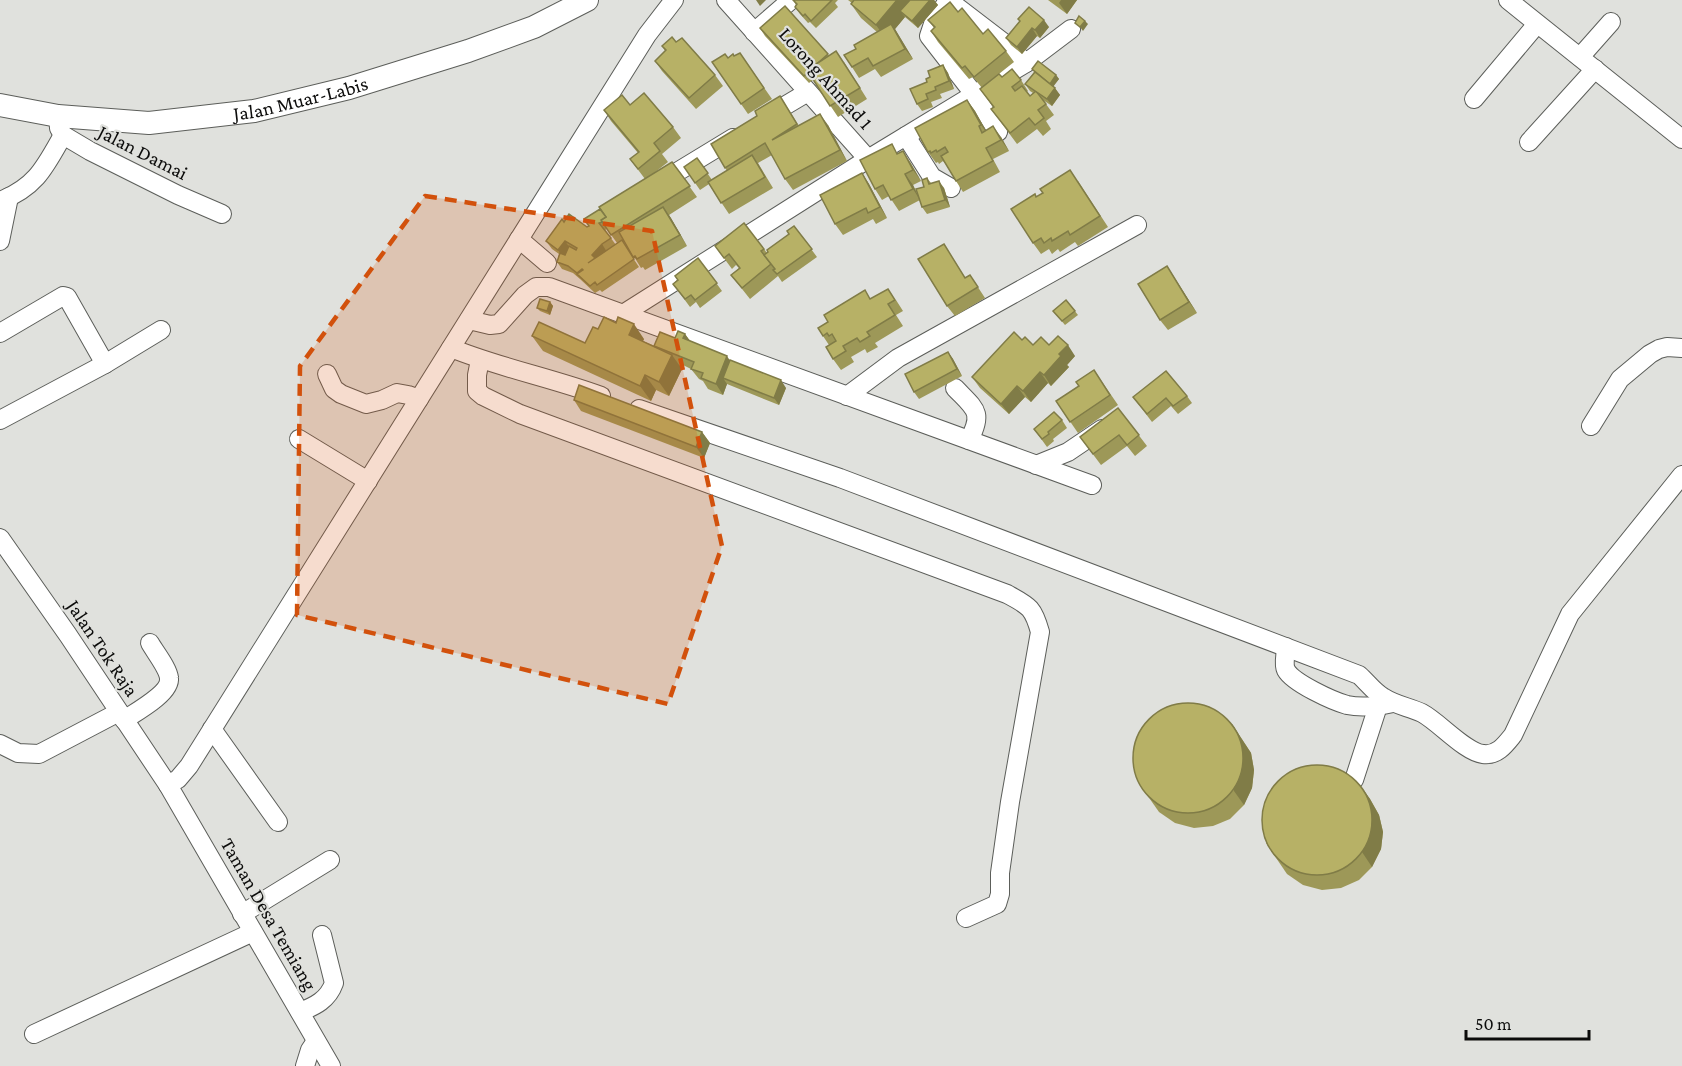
<svg xmlns="http://www.w3.org/2000/svg" width="1682" height="1066" viewBox="0 0 1682 1066" font-family="'Crimson Pro',serif">
	<style>
		.lines { fill: none; stroke-linecap: round; stroke-linejoin: round }
		.minor-casing { stroke: #5c5e5a; stroke-width: 20 }
		.major-casing { stroke: #5c5e5a; stroke-width: 24 }
		.minor { stroke: #fff; stroke-width: 18 }
		.major { stroke: #fff; stroke-width: 22 }
		.wall { fill: #9d9858; fill-rule: evenodd }
		.shaded-wall { fill: #807c47 }
		.building { fill: #b7b166; stroke: #807c47; stroke-width: 1.5 }
		.marked { fill: #d2510c; fill-opacity: 0.2; stroke: #d2510c; stroke-width: 4.5; stroke-dasharray: 12 8; stroke-linejoin: round }
		.labels { text-anchor: middle; stroke-width: 4.5; stroke-linejoin: round; paint-order: stroke }
		.street-label { font-size: 20px; fill: #0c0c0b; stroke: #e0e1dd }
	</style>
	<rect width="100%" height="100%" fill="#e0e1dd"/>
	<g class="lines">
		<g class="minor-casing">
			<g id="minor">
				<polyline points="726,0 868,159"/>
				<polyline points="948,0 933,24 929,36 974,94 998,132"/>
				<polyline points="948,0 1004,43 1026,63"/>
				<polyline points="1508,0 1682,139"/>
				<polyline points="754,32 791,0"/>
				<polyline points="1580,57 1611,22"/>
				<polyline points="1474,99 1537,24"/>
				<polyline points="58,116 59,128 63,135 90,151 178,195 222,214"/>
				<polyline points="766,117 808,92"/>
				<polyline points="906,136 932,177 951,188"/>
				<polyline points="1529,142 1595,69"/>
				<polyline points="659,183 733,138"/>
				<path d="M0,201C36,187 45,167 63,135"/>
				<polyline points="519,239 547,263"/>
				<polyline points="0,241 9,197"/>
				<polyline points="623,314 868,159 1026,63 1071,29"/>
				<polyline points="469,320 490,325 499,324 525,295 536,287 549,287 1092,485"/>
				<polyline points="0,333 63,296 67,297 105,364"/>
				<path d="M451,348C500,368 552,378 601,396"/>
				<path d="M480,360L477,375V391L483,396L520,414L1007,594C1029,606 1033,607 1040,632L1010,802L1000,873V894L997,904L966,918"/>
				<polyline points="327,374 334,389 341,394 366,404 382,400 397,393 408,395 419,399"/>
				<path d="M955,388C975,409 984,412 969,440"/>
				<polyline points="847,396 898,358 1137,225"/>
				<path d="M639,409L840,478L1359,675C1367,682 1374,692 1383,697C1395,705 1409,707 1422,713C1439,722 1465,752 1483,754C1497,756 1505,745 1513,735L1570,614L1682,475"/>
				<polyline points="0,420 105,364 161,330"/>
				<polyline points="1591,426 1620,379 1650,354 1659,349 1667,347 1682,348"/>
				<polyline points="299,439 368,481"/>
				<polyline points="1036,465 1068,452 1102,429"/>
				<polyline points="0,538 68,635 168,785 331,1066"/>
				<path d="M1286,647C1286,654 1283,664 1286,670C1293,683 1333,701 1347,705C1361,708 1379,706 1393,703"/>
				<path d="M124,720C136,712 171,693 169,678C168,668 155,652 150,643"/>
				<polyline points="212,729 278,822"/>
				<polyline points="0,744 18,753 39,754 119,712"/>
				<polyline points="1354,780 1378,706"/>
				<polyline points="168,785 178,779 189,766 647,35 674,0"/>
				<polyline points="242,914 330,860"/>
				<path d="M300,1012C315,1006 328,1000 334,983L322,935"/>
				<polyline points="34,1034 253,932"/>
				<polyline points="305,1066 310,1050 316,1041"/>
			</g>
		</g>
		<g class="major-casing">
			<g id="major">
				<path id="s1" d="M0,105L58,116L149,123L254,111L349,88L468,51L534,27L587,0"/>
			</g>
		</g>
		<use href="#minor" class="minor"/>
		<use href="#major" class="major"/>
	</g>
	<g class="wall">
		<polygon points="793,0 838,0 835,3 838,7 816,28 810,22 808,23 800,14 795,7 796,5"/>
		<polygon points="848,0 934,0 938,5 918,28 905,17 895,29 913,59 881,77 875,69 859,78 852,67 856,49 877,32 861,18 851,4 852,3"/>
		<polygon points="1048,0 1077,0 1067,14"/>
		<polygon points="785,6 829,56 844,62 867,99 838,117 813,80 809,83 765,36 760,28"/>
		<polygon points="958,12 983,34 1006,51 1014,62 985,85 1002,77 1021,80 1028,91 1027,92 1030,96 1033,93 1030,91 1025,84 1034,72 1032,69 1056,75 1059,79 1053,86 1060,95 1052,106 1043,100 1054,115 1046,121 1051,129 1043,136 1037,129 1017,144 991,109 993,107 980,89 982,88 973,77 969,79 938,42 931,31 934,28 928,20"/>
		<polygon points="1020,21 1049,27 1040,38 1037,36 1022,54 1011,45 1006,38"/>
		<polygon points="676,42 715,75 723,86 696,109 662,71 655,61 665,51 662,46"/>
		<polygon points="740,53 772,99 748,114 712,62 734,56"/>
		<polygon points="943,65 948,73 954,89 940,94 942,98 931,102 933,107 922,111 917,104 930,77"/>
		<polygon points="780,96 799,126 828,125 847,161 793,190 785,179 772,155 758,163 773,188 729,214 709,184 700,190 684,167 697,158 712,180 727,171 711,144 757,116"/>
		<polygon points="967,100 975,111 986,131 1001,137 1009,151 993,159 1000,172 963,192 956,181 945,163 943,161 939,164 938,162 936,163 928,152"/>
		<path d="M630,105L673,127L681,138L662,154L668,162L654,173L672,162L697,197L669,215L687,246L645,270L643,267L641,268L625,242L623,243L639,267L602,292L600,290L595,293L580,279L573,273L562,269L557,262L559,254L552,249L546,241L564,222L587,227L645,179L630,159L638,153L611,121L604,110ZM607,229L617,243L616,245L605,230Z"/>
		<polygon points="898,153 910,162 921,181 913,185 919,197 924,187 927,178 931,183 944,188 950,207 927,214 922,207 920,200 899,211 889,196 882,200 875,189"/>
		<polygon points="862,173 869,184 887,218 876,224 873,219 843,235 835,224"/>
		<polygon points="1078,181 1108,227 1078,246 1075,242 1060,252 1058,249 1052,254 1049,249 1041,254 1033,243 1037,197"/>
		<polygon points="794,226 817,257 782,282 778,276 750,299 731,275 739,268 736,265 732,269 715,246 764,249 767,253 789,234"/>
		<polygon points="944,244 965,278 970,275 985,298 955,316 947,306"/>
		<polygon points="698,258 722,291 700,308 696,302 690,307 673,284"/>
		<polygon points="1167,266 1197,313 1168,330 1160,320"/>
		<polygon points="871,299 896,300 903,311 896,315 903,326 875,343 878,347 867,353 865,349 851,357 854,362 841,370 833,359 829,345 823,336"/>
		<polygon points="1066,300 1078,315 1065,325 1053,311"/>
		<polygon points="550,302 553,306 550,315 540,311 537,308"/>
		<polygon points="598,329 644,339 643,341 655,346 685,334 690,341 786,388 779,405 727,384 723,395 708,389 703,381 699,379 691,369 679,363 682,369 669,396 656,390 651,401 543,351 532,336 585,343"/>
		<polygon points="1022,340 1033,345 1049,345 1075,356 1067,365 1069,367 1051,386 1048,383 1031,402 1025,397 1009,414 980,388 972,377"/>
		<polygon points="948,352 953,359 962,376 919,399 914,392"/>
		<polygon points="1094,370 1118,405 1078,433 1056,401 1079,386"/>
		<polygon points="1187,396 1192,403 1178,414 1171,406 1152,422 1133,397"/>
		<polygon points="574,400 702,432 710,443 704,458 581,411"/>
		<polygon points="1118,408 1147,446 1135,456 1127,446 1101,465 1080,437"/>
		<polygon points="1062,420 1067,428 1053,439 1054,441 1047,447 1034,429"/>
		<polygon points="1232,724 1251,753 1254,770 1252,788 1244,805 1230,819 1213,826 1194,828 1175,823 1159,812 1138,782"/>
		<polygon points="1360,785 1370,799 1379,815 1383,832 1381,849 1372,867 1359,880 1341,888 1322,890 1303,885 1287,874 1266,843"/>
	</g>
	<g class="shaded-wall">
		<polygon points="756,0 766,0 760,6"/>
		<polygon points="897,0 919,0 900,11 905,17 895,29 913,59 905,49 886,39 876,25"/>
		<polygon points="930,0 934,0 938,5 918,28 912,21"/>
		<polygon points="1061,0 1077,0 1067,14 1059,3"/>
		<polygon points="1044,20 1049,27 1040,38 1035,30"/>
		<polygon points="1085,21 1088,24 1083,31 1080,27"/>
		<polygon points="1032,28 1037,36 1022,54 1017,47"/>
		<polygon points="943,65 948,73 954,89 949,81"/>
		<polygon points="1056,75 1059,79 1053,87 1050,84"/>
		<polygon points="1055,88 1060,95 1052,106 1047,99"/>
		<polygon points="967,100 975,111 989,136 981,125"/>
		<polygon points="820,114 828,125 847,161 840,150"/>
		<polygon points="993,126 1001,137 1009,151 1001,140"/>
		<polygon points="903,151 910,162 921,181 913,170"/>
		<polygon points="862,173 869,184 887,218 880,207"/>
		<polygon points="905,174 913,185 920,200 913,189"/>
		<polygon points="939,181 944,188 950,207 945,200"/>
		<polygon points="663,207 671,218 687,246 680,235"/>
		<polygon points="565,241 570,248 563,257 558,250"/>
		<polygon points="602,244 607,252 598,262 592,255"/>
		<polygon points="1167,266 1174,277 1197,313 1189,302"/>
		<polygon points="550,302 553,306 550,315 547,311"/>
		<polygon points="634,324 644,339 639,349 629,335"/>
		<polygon points="685,334 693,345 683,338"/>
		<polygon points="1068,345 1075,356 1067,365 1069,367 1051,386 1044,375 1059,354"/>
		<polygon points="948,352 953,359 962,376 957,369"/>
		<polygon points="672,355 682,369 669,396 659,382"/>
		<polygon points="727,356 734,367 723,378 727,384 723,395 716,384"/>
		<polygon points="1040,372 1048,383 1031,402 1023,391"/>
		<polygon points="645,375 656,390 651,401 640,386"/>
		<polygon points="781,380 786,388 779,405 774,398"/>
		<polygon points="1017,386 1025,397 1009,414 1001,404"/>
		<polygon points="702,432 710,443 704,458 696,447"/>
		<polygon points="1232,724 1251,753 1254,770 1252,788 1244,805 1234,791"/>
		<polygon points="1360,785 1370,799 1379,815 1383,832 1381,849 1372,867 1362,852"/>
	</g>
	<g class="building">
		<polygon points="793,0 832,0 811,21 805,14 803,16 795,7 797,4"/>
		<polygon points="854,0 897,0 876,25 851,4"/>
		<polygon points="910,0 930,0 912,21 900,11"/>
		<polygon points="950,2 958,12 962,8 983,34 988,29 1006,51 974,77 965,66 962,68 931,31 935,27 928,20"/>
		<polygon points="785,6 828,54 819,62 807,70 808,72 804,76 760,28"/>
		<polygon points="1029,7 1044,20 1035,30 1032,28 1017,47 1006,38 1020,21 1018,19"/>
		<polygon points="1079,16 1085,21 1080,27 1075,23"/>
		<polygon points="891,24 905,49 873,66 868,58 852,67 844,55 856,49 854,45"/>
		<polygon points="672,37 676,42 682,38 715,75 689,98 655,61 666,50 662,46"/>
		<polygon points="836,51 860,88 830,106 807,70"/>
		<polygon points="740,53 764,88 741,104 712,62 725,54 728,58 733,54 734,56"/>
		<polygon points="1038,61 1056,75 1050,84 1032,69"/>
		<polygon points="943,65 949,81 935,87 936,90 926,94 928,99 917,104 910,89 927,82 926,79 930,77 928,71"/>
		<polygon points="1012,69 1021,80 1012,87 1015,91 1022,86 1030,96 1036,91 1046,104 1038,110 1044,118 1035,125 1029,118 1010,133 991,109 994,107 980,89 999,74 1002,77"/>
		<polygon points="1035,72 1055,88 1047,99 1025,84"/>
		<polygon points="644,93 673,127 654,143 660,151 638,169 630,159 639,152 604,110 622,95 630,105"/>
		<polygon points="780,96 797,124 772,140 820,114 840,150 785,179 765,143 725,168 711,144 757,116 755,111"/>
		<polygon points="967,100 981,125 979,126 982,133 993,126 1001,140 986,148 993,161 956,181 941,156 948,152 945,147 937,152 936,150 931,153 930,151 928,152 915,128"/>
		<polygon points="892,144 897,154 903,151 913,170 905,174 913,189 891,200 883,185 875,189 860,160"/>
		<polygon points="752,155 765,177 721,203 708,182"/>
		<polygon points="697,158 708,173 695,183 684,167"/>
		<polygon points="672,162 690,186 611,235 601,220 606,217 599,207"/>
		<polygon points="1070,170 1100,216 1070,235 1068,231 1052,241 1051,238 1044,243 1041,238 1033,243 1011,209 1035,194 1036,197 1043,193 1040,189"/>
		<polygon points="862,173 880,207 868,213 866,208 835,224 820,195"/>
		<polygon points="927,178 929,184 939,181 945,200 922,207 916,189 924,187 922,180"/>
		<polygon points="663,207 680,235 637,259 635,256 633,257 619,232"/>
		<polygon points="600,209 606,217 601,220 602,222 599,223 611,238 602,244 592,255 595,258 588,263 622,240 634,259 597,285 595,282 590,286 577,274 583,270 582,269 577,273 568,266 557,262 560,253 565,255 569,246 576,250 577,248 565,241 558,250 546,241 562,219 564,222 569,214 587,227 589,226 584,219"/>
		<polygon points="744,223 764,249 761,251 771,264 742,288 731,275 740,268 729,254 724,258 715,246"/>
		<polygon points="794,226 812,249 777,274 773,270 775,269 764,255 768,252 767,250 789,234 787,231"/>
		<polygon points="944,244 965,278 970,275 978,287 947,306 918,259"/>
		<polygon points="698,258 717,283 695,300 691,295 685,299 673,284 678,280 675,276"/>
		<polygon points="1167,266 1189,302 1160,320 1138,284"/>
		<polygon points="888,289 895,300 888,304 895,315 867,332 870,336 860,342 857,338 843,346 846,351 833,359 826,347 836,341 832,334 829,336 827,333 823,336 818,328 828,322 824,315 865,290 870,299"/>
		<polygon points="540,299 550,302 547,311 537,308"/>
		<polygon points="1066,300 1075,311 1062,321 1053,311"/>
		<polygon points="604,317 616,323 618,317 634,324 629,335 672,355 659,382 645,375 640,386 532,336 539,322 585,343 593,327 598,329"/>
		<polygon points="678,331 685,334 683,338 727,356 716,384 701,378 703,373 691,369 694,362 654,346 660,332 675,338"/>
		<polygon points="1014,332 1022,340 1025,337 1033,345 1041,337 1049,345 1058,336 1068,345 1059,354 1061,356 1044,375 1040,372 1023,391 1017,386 1001,404 972,377"/>
		<polygon points="948,352 957,369 914,392 905,374"/>
		<polygon points="730,360 781,380 774,398 723,378"/>
		<polygon points="1094,370 1110,395 1070,422 1056,401 1079,386 1076,382"/>
		<polygon points="1166,371 1187,396 1173,406 1166,398 1147,414 1133,397"/>
		<polygon points="579,385 702,432 696,447 574,400"/>
		<polygon points="1118,408 1139,435 1127,445 1119,435 1093,454 1080,437"/>
		<polygon points="1054,412 1062,420 1048,432 1049,434 1042,439 1034,429"/>
		<circle cx="1188" cy="758" r="55"/>
		<circle cx="1317" cy="820" r="55"/>
	</g>
	<path class="marked" d="M425,196L652,231L722,546L668,704L297,615L300,366Z"/>
	<g class="labels">
		<g class="street-label">
			<text transform="translate(826 78) rotate(48)" y="7">Lorong Ahmad 1</text>
			<text dy="7" stroke="none"><textPath href="#s1" startOffset="304">Jalan Muar-Labis</textPath></text>
			<text transform="translate(143 152) rotate(27)" y="7">Jalan Damai</text>
			<text transform="translate(103 648) rotate(56)" y="7">Jalan Tok Raja</text>
			<text transform="translate(269 914) rotate(60)" y="7">Taman Desa Temiang</text>
		</g>
	</g>
	<path d="M1466 1030v9h123v-9" fill="none" stroke="#0c0c0b" stroke-width="3"/>
	<text x="1475" y="1030" font-size="18" fill="#0c0c0b" stroke="#e0e1dd" stroke-width="4.5" paint-order="stroke">50 m</text>
</svg>
